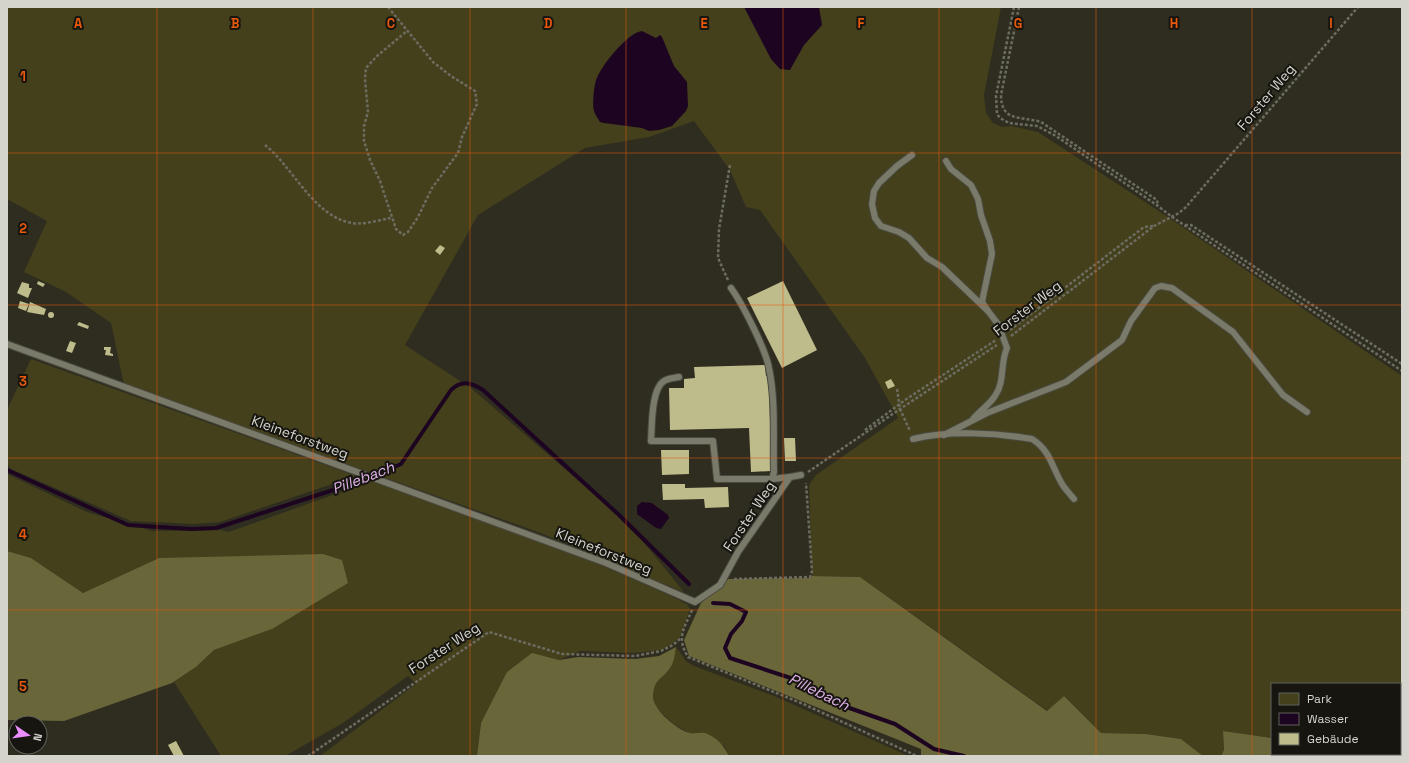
<svg xmlns="http://www.w3.org/2000/svg" width="1409" height="763" viewBox="0 0 1409 763" font-family="'Space Grotesk',sans-serif">
	<style>
		.green { fill: #43401b }
		.forest { fill: #696639 }
		.water { fill: #1d0521 }
		.lines { fill: none; stroke-linecap: round; stroke-linejoin: round }
		.stream { stroke: #1d0521; stroke-width: 4 }
		.building { fill: #bfbc8c }
		.lane-casing { stroke: #4b4a40; stroke-width: 8 }
		.path { stroke: #6d6c61; stroke-width: 2.5; stroke-dasharray: 3 2; stroke-linecap: butt }
		.lane { stroke: #7a7a6a; stroke-width: 6 }
		.grid { fill: none; stroke: #e8590c; stroke-width: 1; stroke-opacity: 0.55 }
		.labels { text-anchor: middle; stroke-width: 4; stroke-linejoin: round; paint-order: stroke }
		.street-label { font-size: 14px; fill: #d5d4cc; stroke: #16150f }
		.water-label { font-size: 15px; font-style: italic; fill: #e1b1e9; stroke: #16150f }
		.grid-label { font-size: 13px; text-anchor: middle; font-weight: bold; fill: #e8590c; stroke: #16150f; stroke-width: 4; stroke-linejoin: round; paint-order: stroke }
	</style>
	<rect width="100%" height="100%" fill="#2e2d20"/>
	<g class="green">
		<polygon points="7,7 1001,7 984,95 986,113 993,123 1002,127 1012,126 1038,132 1165,215 1402,376 1402,730 1400,729 1400,684 1272,684 1272,738 1223,731 1224,751 1221,756 1203,756 1181,739 1146,734 1101,733 1064,696 1048,711 860,577 812,576 809,485 816,475 898,418 865,358 760,210 746,207 730,170 694,121 649,137 585,148 478,215 405,345 471,388 630,525 684,592 538,532 124,385 111,323 66,292 24,272 47,221 7,199"/>
		<polygon points="31,359 356,476 220,522 196,524 131,521 11,469 7,464 7,410"/>
		<polygon points="7,474 87,512 153,531 221,530 229,532 372,481 496,525 605,567 673,597 688,605 690,609 680,637 672,644 661,650 634,653 580,651 559,660 532,654 481,723 477,756 320,756 416,684 408,676 343,723 285,756 221,756 174,682 196,667 214,650 272,629 209,558 159,558 83,593 31,558 7,551"/>
		<polygon points="676,647 686,661 694,666 774,696 909,756 729,756 725,747 710,736 689,733 673,724 655,706 652,697 655,682 671,667"/>
	</g>
	<g class="forest">
		<polygon points="7,551 31,558 83,593 159,558 323,554 342,560 348,583 272,629 214,650 196,667 172,683 64,721 7,720"/>
		<polygon points="812,576 860,577 1047,711 1064,696 1101,733 1146,734 1181,739 1203,756 921,756 921,749 689,656 684,640 701,603 728,579 809,578"/>
		<path d="M676,647C675,653 674,663 670,668C662,680 655,677 653,695C651,708 677,730 690,733C695,734 700,732 705,733C717,737 724,746 729,756H477L481,723L507,672L532,653L559,660L578,657L635,659L659,656Z"/>
		<polygon points="1400,729 1402,730 1402,756 1221,756 1224,750 1223,731 1272,738 1272,754 1400,754"/>
	</g>
	<g class="water">
		<polygon points="744,7 819,7 822,25 804,45 790,70 780,69 771,59"/>
		<path d="M642,31L656,38L660,35L662,37L674,66L687,82L688,106L686,111L672,126L659,130L649,131L642,128L604,123L600,122C598,118 595,115 594,111C592,103 594,87 596,80C601,66 627,33 642,31Z"/>
		<polygon points="642,502 652,503 668,515 669,518 661,529 656,528 637,514 637,506"/>
	</g>
	<g class="lines">
		<g class="stream">
			<path d="M7,470L128,525L191,529L216,528L361,481L401,464L451,390C462,379 472,383 483,390L619,515L689,584"/>
			<polyline points="713,603 730,604 746,612 742,621 731,634 725,648 730,658 806,683 838,704 895,724 934,749 964,756"/>
		</g>
	</g>
	<g class="building">
		<polygon points="440,245 445,248 440,255 435,251"/>
		<polygon points="38,281 45,284 43,287 37,284"/>
		<polygon points="783,281 817,350 782,368 747,298"/>
		<polygon points="22,282 29,284 29,288 32,288 28,298 17,293"/>
		<polygon points="20,301 29,304 26,311 18,308"/>
		<polygon points="30,302 46,309 44,315 27,312"/>
		<circle cx="51" cy="315" r="3"/>
		<polygon points="79,322 89,326 88,329 77,325"/>
		<polygon points="70,341 76,343 72,353 66,351"/>
		<polygon points="104,347 111,347 110,353 113,354 113,356 105,355 106,350 104,350"/>
		<polygon points="765,365 766,376 769,376 771,471 751,472 749,428 670,430 669,388 684,388 684,379 695,378 694,367"/>
		<polygon points="891,379 895,386 888,389 885,382"/>
		<polygon points="784,438 795,438 796,461 785,461"/>
		<polygon points="661,450 689,450 689,474 662,475"/>
		<polygon points="662,484 685,484 685,488 728,487 729,507 705,508 704,499 663,500"/>
		<polygon points="176,741 184,756 174,756 168,745"/>
	</g>
	<g class="lines">
		<g class="lane-casing">
			<g id="lane">
				<polyline points="912,155 897,166 879,183 874,191 872,204 875,218 881,226 899,232 909,238 927,258 942,267 988,311 982,302 992,254 990,241 981,215 978,199 971,185 951,169 946,161"/>
				<path d="M731,288C742,303 766,350 769,368C776,401 773,438 774,472L772,479"/>
				<polyline points="7,344 606,563 695,602 720,585 738,552 790,477 801,475"/>
				<path d="M679,377C675,378 668,378 664,381C651,389 652,427 651,441H713L717,479H772L790,477"/>
				<path d="M973,419C980,411 989,405 995,396C1005,382 1000,363 1007,348L998,324L988,311"/>
				<polyline points="944,435 987,413 1066,382 1122,340 1131,321 1155,288 1161,286 1172,288 1233,332 1283,395 1307,412"/>
				<path d="M913,439C949,430 996,433 1032,439C1050,450 1052,467 1062,484C1065,489 1070,494 1074,499"/>
			</g>
		</g>
		<g class="path">
			<polyline points="388,7 433,62 451,76 475,91 477,104 462,137 458,153 432,188 418,217 408,232 403,235 396,229 380,181 370,160 364,141 364,126 368,112 365,79 366,68 377,56 407,31"/>
			<polyline points="1014,7 996,96 997,114 1000,118 1009,123 1037,126 1056,136 1158,206 1172,217 1402,371"/>
			<path d="M1019,7L1001,95C1001,122 1020,116 1041,122L1157,200L1158,206"/>
			<path d="M265,145C293,167 314,217 352,223C364,225 379,220 391,218"/>
			<polyline points="1185,225 1191,225 1402,364"/>
			<polyline points="728,280 718,258 719,229 730,165"/>
			<polyline points="1010,330 1144,227 1154,226"/>
			<polyline points="1011,336 1154,226 1179,213 1186,207 1358,7"/>
			<polyline points="897,389 900,409 910,431"/>
			<polyline points="865,430 905,400 996,340"/>
			<polyline points="808,472 900,409 997,345"/>
			<polyline points="734,579 810,577 812,571 806,483"/>
			<path d="M692,610C684,629 676,637 688,657L801,703L917,756"/>
			<polyline points="308,756 489,632 562,654 635,656 661,651 673,645 681,638"/>
		</g>
		<use href="#lane" class="lane"/>
	</g>
	<path class="grid" d="M157,7V756M313,7V756M470,7V756M626,7V756M783,7V756M939,7V756M1096,7V756M1252,7V756M7,153H1402M7,305H1402M7,458H1402M7,610H1402"/>
	<g class="labels">
		<g class="street-label">
			<text transform="translate(1266 97) rotate(-50)" y="5">Forster Weg</text>
			<text transform="translate(1027 308) rotate(-37)" y="5">Forster Weg</text>
			<text transform="translate(300 437) rotate(20)" y="5">Kleineforstweg</text>
			<text transform="translate(749 516) rotate(-56)" y="5">Forster Weg</text>
			<text transform="translate(604 551) rotate(22)" y="5">Kleineforstweg</text>
			<text transform="translate(444 648) rotate(-33)" y="5">Forster Weg</text>
		</g>
		<g class="water-label">
			<text transform="translate(363 478) rotate(-21)" y="5">Pillebach</text>
			<text transform="translate(819 692) rotate(26)" y="5">Pillebach</text>
		</g>
	</g>
	<g class="grid-label">
		<text x="78" y="28">A</text>
		<text x="235" y="28">B</text>
		<text x="391" y="28">C</text>
		<text x="548" y="28">D</text>
		<text x="704" y="28">E</text>
		<text x="861" y="28">F</text>
		<text x="1018" y="28">G</text>
		<text x="1174" y="28">H</text>
		<text x="1331" y="28">I</text>
		<text x="23" y="81">1</text>
		<text x="23" y="233">2</text>
		<text x="23" y="386">3</text>
		<text x="23" y="539">4</text>
		<text x="23" y="691">5</text>
	</g>
	<rect width="1409" height="763" fill="none" stroke="#d5d4cc" stroke-width="16"/>
	<rect x="1271" y="683" width="130" height="72" fill="#16150f" stroke="#62615b"/>
	<rect x="1279" y="693" width="20" height="12" fill="#43401b" stroke="#62615b"/>
	<text x="1307" y="703" font-size="12" fill="#d5d4cc">Park</text>
	<rect x="1279" y="713" width="20" height="12" fill="#1d0521" stroke="#62615b"/>
	<text x="1307" y="723" font-size="12" fill="#d5d4cc">Wasser</text>
	<rect x="1279" y="733" width="20" height="12" fill="#bfbc8c" stroke="#62615b"/>
	<text x="1307" y="743" font-size="12" fill="#d5d4cc">Gebäude</text>
	<g transform="translate(28 735) rotate(103)"><circle r="19" fill="#16150f" stroke="#62615b"/>
	<path d="M0-3L7 15L0 10L-7 15Z" fill="#eb8dfc"/>
	<text y="-6" font-size="11" font-weight="bold" text-anchor="middle" fill="#d5d4cc">N</text>
	</g>
</svg>
